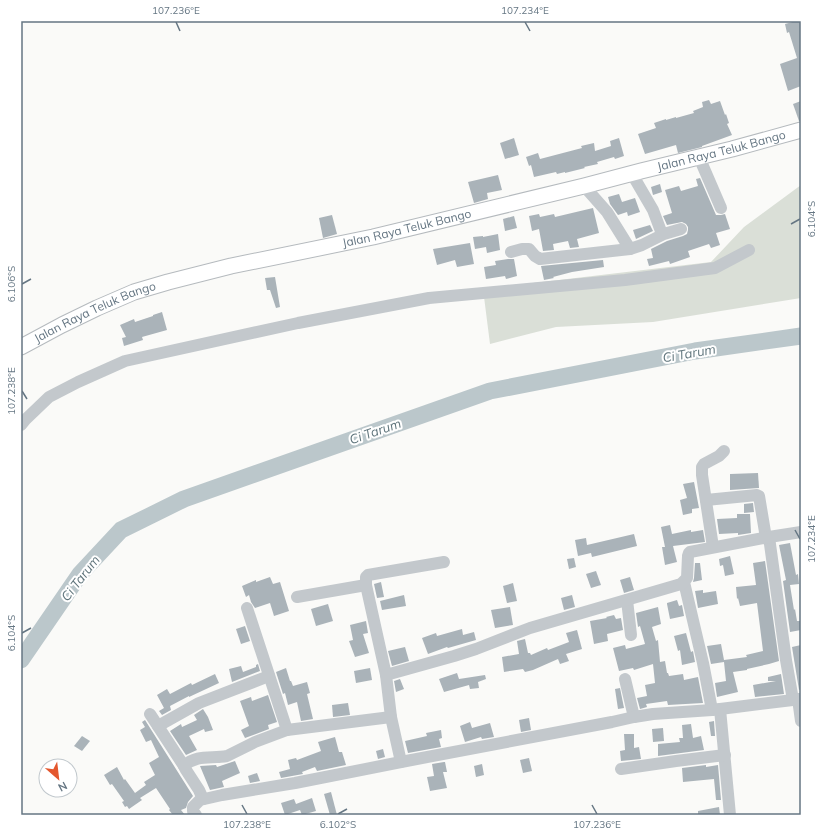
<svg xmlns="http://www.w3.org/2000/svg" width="822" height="836" viewBox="0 0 822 836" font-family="Mulish,sans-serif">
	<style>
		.green { fill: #dadfd7 }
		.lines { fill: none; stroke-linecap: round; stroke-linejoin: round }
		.river { stroke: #bbc7cb; stroke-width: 17 }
		.building { fill: #aab3b9 }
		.major-casing { stroke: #b5babe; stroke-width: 17 }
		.minor { stroke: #c3c8cc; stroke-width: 12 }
		.major { stroke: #fff; stroke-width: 15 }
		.ticks { fill: none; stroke: #657683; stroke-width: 1.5 }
		.labels { text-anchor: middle; stroke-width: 4; stroke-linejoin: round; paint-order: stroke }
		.street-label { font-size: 12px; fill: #657683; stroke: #fff }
		.water-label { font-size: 13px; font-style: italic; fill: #60757c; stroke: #fff }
		.neatline { fill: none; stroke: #657683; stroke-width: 1.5 }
		.ticks-label { font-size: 10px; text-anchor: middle; fill: #657683 }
	</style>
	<rect width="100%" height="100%" fill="#fafaf8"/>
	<polygon class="green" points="801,185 801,298 653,322 556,327 490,344 483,289 711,262 744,227"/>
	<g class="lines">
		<polyline class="river" points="21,660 80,574 121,530 184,499 490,391 695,351 801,336"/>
	</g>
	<g class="building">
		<polygon points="796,21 801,21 801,86 788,91 780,64 797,58 789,32 787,33 785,24"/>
		<polygon points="709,100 711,104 720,101 725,115 726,114 729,123 727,124 732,135 702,146 702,147 678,153 676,145 645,154 638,134 656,128 654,123 666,119 666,120 676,117 676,118 694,113 693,111 703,107 702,102"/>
		<polygon points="801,101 801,121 799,121 793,104"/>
		<polygon points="514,138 519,155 505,159 500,143"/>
		<polygon points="619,138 624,156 615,159 614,157 597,162 598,164 584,167 585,168 565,173 565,172 557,174 556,172 534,177 531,165 529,166 526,157 538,153 540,159 582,148 581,146 594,143 595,151 611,146 610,141"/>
		<polygon points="498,175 502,190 487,193 488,199 474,203 468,182"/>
		<polygon points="700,178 716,215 721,215 725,214 730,229 716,233 720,245 711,248 709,244 688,251 690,257 670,264 669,261 649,266 647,259 653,258 651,249 667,241 683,236 687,234 688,230 688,227 686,224 682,222 667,225 663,216 672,213 665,190 679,186 681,191 698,186 696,179"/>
		<polygon points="660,184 662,192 653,195 651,187"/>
		<polygon points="619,194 622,202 635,198 640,212 628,216 627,212 618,215 610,204 608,197"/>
		<polygon points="593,208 599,233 577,239 579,247 570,248 568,241 553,244 554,250 543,251 539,229 532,231 529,216 539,214 540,217 554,214 555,217"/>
		<polygon points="332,215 337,234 323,238 319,218"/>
		<polygon points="514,216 517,228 505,231 503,219"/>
		<polygon points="650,225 653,231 636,239 633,230"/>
		<polygon points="498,234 500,250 487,253 486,247 475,249 473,237 483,236 483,237"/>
		<polygon points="470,243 474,264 457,267 455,260 437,265 433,249"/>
		<polygon points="508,259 514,259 517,276 506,279 505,276 486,279 484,267 496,265 495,261"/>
		<polygon points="603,260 604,267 572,272 553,277 554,278 544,280 541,266"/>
		<polygon points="275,277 280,307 276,308 270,290 267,290 265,278"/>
		<polygon points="162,312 167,330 142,337 143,340 124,346 122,338 126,337 120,325 134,319 135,322 153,316 153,315"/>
		<polygon points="758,473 759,488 730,490 730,474"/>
		<polygon points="694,482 699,508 692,509 692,513 683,515 680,500 687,498 683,484"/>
		<polygon points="753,503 754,512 744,513 744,504"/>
		<polygon points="737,514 750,514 751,533 738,535 738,533 719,534 717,519 737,518"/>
		<polygon points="670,525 672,534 691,530 691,532 703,530 705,542 673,546 677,562 665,565 662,547 665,547 661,527"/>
		<polygon points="634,534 637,546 592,557 591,553 578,556 575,540 586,538 587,545"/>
		<polygon points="790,543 796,575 798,574 799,584 790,585 794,610 795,609 797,621 801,621 801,630 790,632 783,581 786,580 779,545"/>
		<polygon points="730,556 734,574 725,576 723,565 720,566 719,559"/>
		<polygon points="574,558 576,567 569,569 567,559"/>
		<polygon points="765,561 779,661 769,664 747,669 747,670 733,672 738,692 717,697 715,683 726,681 724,662 711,664 707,646 721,644 724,660 747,657 746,655 763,651 757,603 740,606 738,598 737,599 736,587 756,585 753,563"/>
		<polygon points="695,563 700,563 702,580 693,582 694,578"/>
		<polygon points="596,571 601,585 591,588 586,574"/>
		<polygon points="270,577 273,584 280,582 289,611 274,616 270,603 255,608 251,602 249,595 246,597 242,586 256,580 256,582"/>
		<polygon points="630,577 634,590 624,593 620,580"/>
		<polygon points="381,582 384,597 377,598 374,584"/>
		<polygon points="513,583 517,601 507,603 503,586"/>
		<polygon points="703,590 703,593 716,591 718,604 698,608 695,591"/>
		<polygon points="404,595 406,606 382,610 380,601"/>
		<polygon points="572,595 575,607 564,610 561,598"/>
		<polygon points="677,600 679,606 682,605 684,616 670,619 667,604 667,603"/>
		<polygon points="328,604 333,621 316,626 311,609"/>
		<polygon points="510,607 513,625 495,628 491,610"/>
		<polygon points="658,607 661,624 652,627 656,641 658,640 660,662 665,661 667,673 668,673 669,676 683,674 684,680 698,677 703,703 668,705 667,701 646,704 647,707 640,709 637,698 647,696 645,685 655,683 653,664 634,670 633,668 619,671 613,648 625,645 626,649 645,644 640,626 638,627 636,613"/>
		<polygon points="614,615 616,619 621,618 623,630 607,634 608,641 594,644 590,621 607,618 606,617"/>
		<polygon points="366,621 368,633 363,634 369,653 355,657 349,641 353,640 350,625"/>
		<polygon points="245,626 250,641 241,644 236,629"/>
		<polygon points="462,629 463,635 474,632 476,640 448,648 447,647 428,654 422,638 436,633 437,636"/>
		<polygon points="577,630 582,649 566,654 569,661 560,664 558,659 533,670 525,672 523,669 504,672 502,657 519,654 517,641 525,639 528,653 530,653 531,655 547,648 548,650 569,642 566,633"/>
		<polygon points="686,633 691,652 693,651 695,662 682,665 680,650 678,651 674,636"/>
		<polygon points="801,645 801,689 799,690 792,647"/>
		<polygon points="405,647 409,661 392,666 388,651"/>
		<polygon points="258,664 260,671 232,682 229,669 241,666 243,672 256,667 256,665"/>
		<polygon points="286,668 290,681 291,681 293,686 307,682 310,693 307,694 313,719 301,721 297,702 288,705 285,693 283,694 276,672"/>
		<polygon points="370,668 372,680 356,683 354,671"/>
		<polygon points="457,673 459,679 485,675 486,679 478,682 479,688 470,689 469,685 444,692 439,679"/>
		<polygon points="215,674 219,683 189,697 189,696 170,706 171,710 162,715 159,711 164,708 157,695 167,689 170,694 191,683 192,685"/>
		<polygon points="781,674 784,694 755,697 753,685 776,681 768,681 768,677"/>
		<polygon points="400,679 404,689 396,692 394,681"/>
		<polygon points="620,688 624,708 618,709 615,689"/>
		<polygon points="268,695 277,722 268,725 269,729 245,738 241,730 249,726 240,701 251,697 252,701"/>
		<polygon points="348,703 350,715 333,717 332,705"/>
		<polygon points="203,709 208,717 213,730 205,732 204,729 189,736 197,750 186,755 170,731 181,724 182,727 197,720 194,715"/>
		<polygon points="529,718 531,730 521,732 519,720"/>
		<polygon points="145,720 193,796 188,802 186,808 181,810 185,815 173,815 169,810 170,809 156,788 140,798 142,800 129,809 127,806 125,807 122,802 124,801 112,784 110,785 104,775 117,767 124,780 125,779 135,793 146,785 144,782 155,775 149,763 159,757 151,740 146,742 140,730 145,727 142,722"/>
		<polygon points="714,721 715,736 711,736 709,722"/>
		<polygon points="470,722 472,728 490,723 494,737 482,739 481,737 465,742 460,726"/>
		<polygon points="691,724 693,738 701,736 704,750 658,756 658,744 680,742 679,738 683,738 682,725"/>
		<polygon points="663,728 664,741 653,742 652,729"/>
		<polygon points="441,730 442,738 439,739 441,747 408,753 405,741 427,736 426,733"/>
		<polygon points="624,734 634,734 634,748 639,747 641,759 621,761 620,751 625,750"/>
		<polygon points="82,736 90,741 82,751 74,746"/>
		<polygon points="335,737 339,752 342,752 346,765 317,771 315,767 302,772 303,774 281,778 279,772 290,769 288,760 296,758 297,760 321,751 318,742"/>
		<polygon points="383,749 385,757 378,759 376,751"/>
		<polygon points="529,758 532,771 523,773 520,760"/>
		<polygon points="235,761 240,773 222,781 224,787 210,790 200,766 216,765 217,767"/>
		<polygon points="444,762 445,762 447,772 443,772 447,788 430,791 427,777 434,776 432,764"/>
		<polygon points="482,764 484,775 476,777 474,766"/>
		<polygon points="706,765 706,767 718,765 721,800 716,800 714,779 683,782 682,768"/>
		<polygon points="257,773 260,781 250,783 248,776"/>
		<polygon points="331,792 337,815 330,815 324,794"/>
		<polygon points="312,798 316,811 302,815 300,810 285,815 281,803 294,799 296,804"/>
		<polygon points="719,807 720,815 698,815 698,811"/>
	</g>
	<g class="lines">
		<g class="major-casing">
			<g id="major">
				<path id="s1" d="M21,347L62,325L97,308L134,292L168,282L231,266L373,237L584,186L641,171L732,149L801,130"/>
			</g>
		</g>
		<g class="minor">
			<polyline points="699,157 721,208"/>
			<polyline points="632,174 653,210 662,234"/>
			<polyline points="584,186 607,212 630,249"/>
			<polyline points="511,252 522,249 529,249 535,256 540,259 630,249 642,245 664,234 681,229"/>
			<polyline points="21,425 25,420 49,397 78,382 125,361 298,323 429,298 625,280 715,268 749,250"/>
			<polyline points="706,500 757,495 759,496 766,538"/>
			<polyline points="769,537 786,660 793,700"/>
			<polyline points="713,547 702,475 702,467 704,464 719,456 724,451"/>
			<polyline points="684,582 703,663 712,710"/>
			<polyline points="297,597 366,585"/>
			<polyline points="627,600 631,635"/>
			<polyline points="247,608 287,730"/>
			<polyline points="386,675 366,585 366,577 368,575 444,562"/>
			<polyline points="625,679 634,717"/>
			<polyline points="798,699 801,721"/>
			<polyline points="720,709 730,815"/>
			<polyline points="150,714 184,766"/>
			<polyline points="158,726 199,703 269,676"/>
			<polyline points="401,762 391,717 386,675 454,656 476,649 530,628 681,584 687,578 688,556 689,553 690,552 769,537 801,532"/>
			<polyline points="621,769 676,761 725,755"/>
			<path d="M203,799L199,790L186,770L184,766C197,754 211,759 227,756L255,742L287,730L391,717"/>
			<polyline points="196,815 193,811 193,807 200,800 222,795 295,783 401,762 612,722 634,717 653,714 712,710 801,699"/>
		</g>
		<use href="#major" class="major"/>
	</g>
	<path class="ticks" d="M176,22L180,31M525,22L530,31M791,224L800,219M22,284L31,279M22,391L27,399M795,530L800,539M22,633L31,628M242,805L247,814M592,805L597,814M338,814L347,809"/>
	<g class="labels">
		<g class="street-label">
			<text dy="4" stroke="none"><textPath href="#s1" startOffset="730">Jalan Raya Teluk Bango</textPath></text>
			<text dy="4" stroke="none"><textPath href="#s1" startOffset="406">Jalan Raya Teluk Bango</textPath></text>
			<text dy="4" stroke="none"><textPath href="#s1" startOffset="82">Jalan Raya Teluk Bango</textPath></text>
		</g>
		<g class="water-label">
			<text transform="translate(689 353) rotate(-10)" y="5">Ci Tarum</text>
			<text transform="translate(375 431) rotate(-19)" y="5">Ci Tarum</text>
			<text transform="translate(80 578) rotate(-52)" y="5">Ci Tarum</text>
		</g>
	</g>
	<rect width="822" height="836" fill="none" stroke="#ffffff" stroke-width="44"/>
	<g transform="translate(58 778) rotate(152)"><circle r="19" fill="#ffffff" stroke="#c1c8cd"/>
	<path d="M0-3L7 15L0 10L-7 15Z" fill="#e4572e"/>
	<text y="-6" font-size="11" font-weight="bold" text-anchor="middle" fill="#657683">N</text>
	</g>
	<rect x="22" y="22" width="778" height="792" class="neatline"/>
	<g class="ticks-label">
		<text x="176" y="14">107.236°E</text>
		<text x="525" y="14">107.234°E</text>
		<text transform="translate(811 219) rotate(-90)" y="4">6.104°S</text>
		<text transform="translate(11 284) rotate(-90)" y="4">6.106°S</text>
		<text transform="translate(11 391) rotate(-90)" y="4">107.238°E</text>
		<text transform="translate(811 539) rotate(-90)" y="4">107.234°E</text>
		<text transform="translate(11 633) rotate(-90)" y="4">6.104°S</text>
		<text x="247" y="828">107.238°E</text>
		<text x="338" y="828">6.102°S</text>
		<text x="597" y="828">107.236°E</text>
	</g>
</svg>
